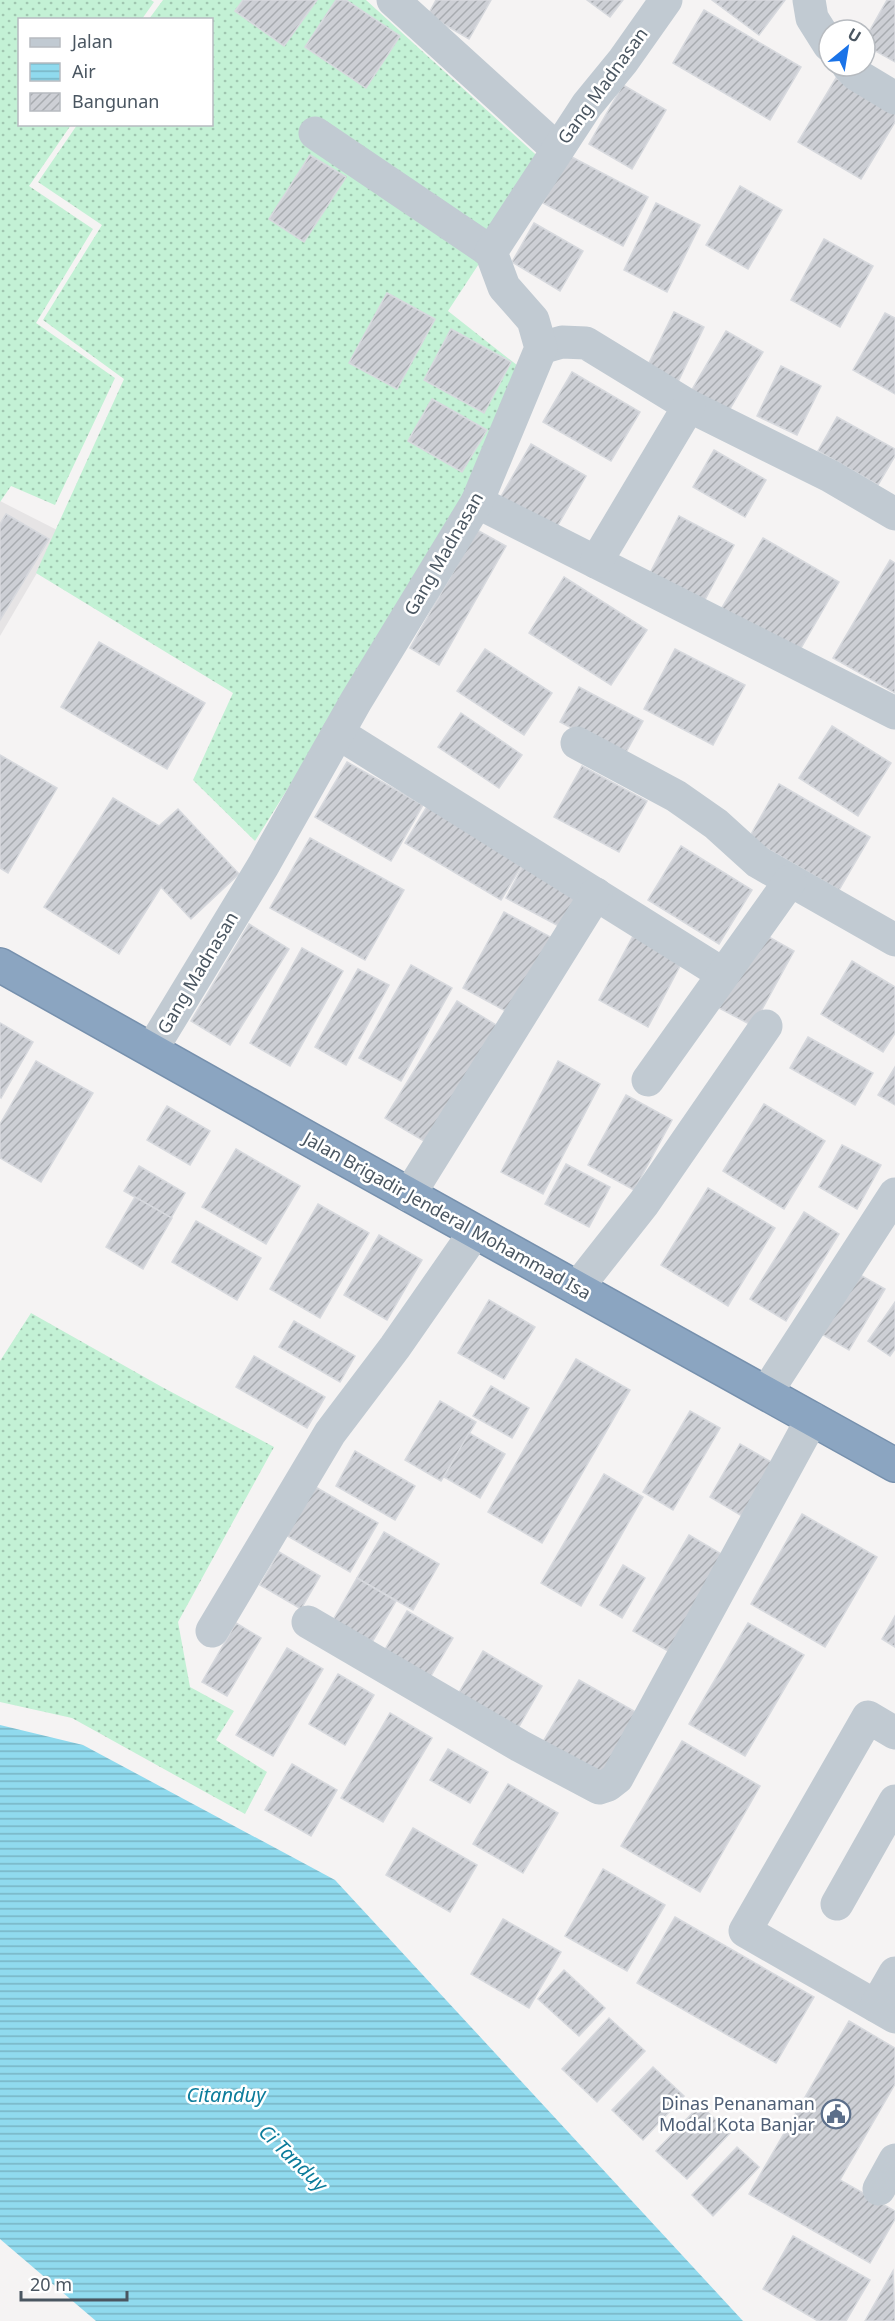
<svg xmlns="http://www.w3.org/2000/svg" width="895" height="2321" viewBox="0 0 895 2321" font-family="'Noto Sans',sans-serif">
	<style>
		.education { fill: #e6e4e5 }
		.grass { fill: url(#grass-dots) }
		.water { fill: url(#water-rules) }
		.building { fill: url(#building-hatch); stroke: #d7d9de; stroke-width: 1.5 }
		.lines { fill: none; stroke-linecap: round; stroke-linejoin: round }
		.highway-casing { stroke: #7690ad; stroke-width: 36 }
		.minor { stroke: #c1cad2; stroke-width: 33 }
		.highway { stroke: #8ba5c1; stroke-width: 33 }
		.labels { text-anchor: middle; stroke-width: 5; stroke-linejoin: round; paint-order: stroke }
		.street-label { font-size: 18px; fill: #4a5661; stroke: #fff }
		.service-label { font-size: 18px; fill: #4e5e75; stroke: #fff; text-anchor: end }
		.water-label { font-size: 20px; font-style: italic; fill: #0c7c9b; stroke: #fff }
	</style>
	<defs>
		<pattern id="grass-dots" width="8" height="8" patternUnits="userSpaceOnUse" patternTransform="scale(1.5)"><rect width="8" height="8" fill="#c3f1d5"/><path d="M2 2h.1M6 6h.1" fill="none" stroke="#a0c6b0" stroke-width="1.8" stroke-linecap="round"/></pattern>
		<pattern id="water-rules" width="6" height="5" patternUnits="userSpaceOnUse" patternTransform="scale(1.5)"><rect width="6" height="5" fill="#90daee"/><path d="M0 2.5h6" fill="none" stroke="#78b4c4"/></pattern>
		<pattern id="building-hatch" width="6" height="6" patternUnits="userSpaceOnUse" patternTransform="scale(1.5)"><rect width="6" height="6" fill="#cdcfd5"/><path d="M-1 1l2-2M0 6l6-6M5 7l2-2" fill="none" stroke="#a8abb0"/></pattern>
	</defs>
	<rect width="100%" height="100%" fill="#f5f3f3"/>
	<polygon class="education" points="0,501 61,532 0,636"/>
	<g class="grass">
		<polygon points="0,0 151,0 154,2 142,19 20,20 20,124 71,125 29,186 93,229 36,323 115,378 55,505 11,486 0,502"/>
		<polygon points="163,0 366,0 545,163 448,311 541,384 255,841 193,780 233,693 36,573 124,379 43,320 102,225 38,182 77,125 212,124 212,20 149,19"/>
		<polygon points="31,1313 162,1387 274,1447 178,1622 190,1687 234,1711 216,1740 267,1772 245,1814 72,1718 0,1702 0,1361"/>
	</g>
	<polygon class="water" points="0,1725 83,1745 335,1880 743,2321 96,2321 0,2239"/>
	<g class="building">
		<polygon points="243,0 317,0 284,46 235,11"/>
		<polygon points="336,0 346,0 400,36 366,88 305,47"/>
		<polygon points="436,0 491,0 469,39 428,15"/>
		<polygon points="587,0 623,0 610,17"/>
		<polygon points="712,0 785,0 759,35"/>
		<polygon points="887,0 895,0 895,62 865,45 865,39"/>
		<polygon points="704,10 801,67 770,120 673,63"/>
		<polygon points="836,78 895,114 895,122 861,179 798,142"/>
		<polygon points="623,85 666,110 632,169 589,144"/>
		<polygon points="310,155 346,177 304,242 269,219"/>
		<polygon points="568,155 648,197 623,246 543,203"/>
		<polygon points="740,186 782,210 748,269 706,245"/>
		<polygon points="656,203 700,225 667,292 624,270"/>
		<polygon points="534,223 583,251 560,291 512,262"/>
		<polygon points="824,239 873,266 840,327 791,300"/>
		<polygon points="387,293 435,319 397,389 349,363"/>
		<polygon points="674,312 704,327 677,384 646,369"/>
		<polygon points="885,313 895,318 895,394 853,370"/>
		<polygon points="451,329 511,362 484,413 424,380"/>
		<polygon points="726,331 763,352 727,414 690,393"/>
		<polygon points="781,366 821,386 797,435 757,416"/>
		<polygon points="572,372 640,412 611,461 543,422"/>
		<polygon points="432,399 487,430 462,472 408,441"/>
		<polygon points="837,417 895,449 895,456 878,485 818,451"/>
		<polygon points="531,444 586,476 554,532 499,500"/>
		<polygon points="714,450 766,480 745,517 693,487"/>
		<polygon points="6,514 49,539 0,620 0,524"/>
		<polygon points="679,516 734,545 699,611 645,583"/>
		<polygon points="477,530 506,546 439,665 410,648"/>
		<polygon points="763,538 839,582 797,655 720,611"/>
		<polygon points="890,560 895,563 895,693 833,658"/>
		<polygon points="564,577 647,630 611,685 529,633"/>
		<polygon points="99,642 205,703 167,769 61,707"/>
		<polygon points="485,649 552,693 524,735 457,691"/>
		<polygon points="675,649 745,685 713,745 644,709"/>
		<polygon points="579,687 643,721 624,756 560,722"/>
		<polygon points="461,713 522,755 499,788 438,747"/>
		<polygon points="832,726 891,763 858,816 799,778"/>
		<polygon points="0,755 57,788 8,873 0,868"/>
		<polygon points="347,762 423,805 391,861 315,817"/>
		<polygon points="582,766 647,801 619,852 554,817"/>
		<polygon points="779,784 870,837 839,890 749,838"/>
		<polygon points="113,798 159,826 178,809 239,874 191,919 161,887 119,954 44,907"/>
		<polygon points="432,798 528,855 501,900 405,843"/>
		<polygon points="310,838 404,890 365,960 270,908"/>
		<polygon points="681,846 752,890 719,944 648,900"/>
		<polygon points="525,862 589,896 570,932 506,898"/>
		<polygon points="504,912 556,940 515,1016 463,988"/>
		<polygon points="249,924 289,949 230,1045 191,1021"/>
		<polygon points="760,932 794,951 753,1026 719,1008"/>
		<polygon points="633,936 682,962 648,1027 599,1000"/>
		<polygon points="302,948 343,971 290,1066 250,1043"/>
		<polygon points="852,961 895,987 895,1033 883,1052 821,1014"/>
		<polygon points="411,965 452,988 401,1081 359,1058"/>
		<polygon points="358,969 389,985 346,1065 315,1047"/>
		<polygon points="457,1001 501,1028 429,1144 385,1118"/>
		<polygon points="0,1023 33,1042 1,1098 0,1097"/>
		<polygon points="808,1037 873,1073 855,1105 790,1068"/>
		<polygon points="36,1061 93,1093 41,1182 0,1158 0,1124"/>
		<polygon points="558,1061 600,1084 543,1194 501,1172"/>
		<polygon points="895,1067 895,1105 878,1095"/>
		<polygon points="626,1095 672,1120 634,1190 588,1165"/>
		<polygon points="764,1104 825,1141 784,1209 723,1171"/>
		<polygon points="167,1106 210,1131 190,1165 147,1140"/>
		<polygon points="842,1145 881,1165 857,1209 819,1187"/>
		<polygon points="236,1149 300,1186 266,1244 202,1207"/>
		<polygon points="566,1164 610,1187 589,1227 545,1204"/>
		<polygon points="139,1166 185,1193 171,1218 124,1191"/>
		<polygon points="708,1188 775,1228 728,1306 661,1265"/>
		<polygon points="135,1197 172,1218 143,1269 106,1247"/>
		<polygon points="318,1204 369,1233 320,1318 270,1289"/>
		<polygon points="804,1212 839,1234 786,1321 750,1299"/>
		<polygon points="196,1221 261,1258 237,1300 172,1262"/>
		<polygon points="379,1235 422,1260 387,1320 344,1295"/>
		<polygon points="848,1268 885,1289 849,1350 813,1329"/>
		<polygon points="489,1300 535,1327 504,1379 458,1353"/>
		<polygon points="895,1302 895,1349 890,1356 868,1341"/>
		<polygon points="294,1321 355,1356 340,1382 279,1347"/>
		<polygon points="254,1356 325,1397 307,1428 236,1387"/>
		<polygon points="576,1359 630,1390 542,1543 488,1512"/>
		<polygon points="491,1386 529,1408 512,1438 473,1416"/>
		<polygon points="440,1401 476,1422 441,1481 405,1460"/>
		<polygon points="690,1411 720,1428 673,1510 643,1492"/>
		<polygon points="469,1433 505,1454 480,1498 444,1477"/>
		<polygon points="740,1444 778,1466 747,1519 710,1497"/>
		<polygon points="355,1451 415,1486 395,1520 336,1486"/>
		<polygon points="604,1474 643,1497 581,1606 541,1583"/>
		<polygon points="312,1485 378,1523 350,1572 284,1534"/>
		<polygon points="802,1514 877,1557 825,1647 751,1604"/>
		<polygon points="384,1532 439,1564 413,1610 357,1578"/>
		<polygon points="689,1535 723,1555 668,1651 633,1631"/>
		<polygon points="279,1552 320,1576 301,1609 260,1585"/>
		<polygon points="623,1565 645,1578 622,1618 600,1605"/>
		<polygon points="357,1578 396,1601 367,1651 328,1629"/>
		<polygon points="407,1611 453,1638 425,1686 379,1660"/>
		<polygon points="895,1616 895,1647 882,1639"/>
		<polygon points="236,1623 261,1638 227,1696 202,1682"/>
		<polygon points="748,1623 804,1655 745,1756 689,1724"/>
		<polygon points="287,1648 323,1669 273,1756 236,1735"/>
		<polygon points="483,1651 542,1686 513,1737 453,1703"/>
		<polygon points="338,1674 374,1695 345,1745 309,1724"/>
		<polygon points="579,1680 641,1715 602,1782 540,1747"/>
		<polygon points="390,1713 432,1738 383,1822 341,1798"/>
		<polygon points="682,1741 760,1786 700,1892 621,1846"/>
		<polygon points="448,1749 488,1772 470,1803 430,1780"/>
		<polygon points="292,1764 337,1790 311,1836 265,1810"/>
		<polygon points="508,1784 558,1813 523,1873 473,1844"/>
		<polygon points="413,1828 477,1865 450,1912 386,1875"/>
		<polygon points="603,1869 665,1905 627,1971 565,1936"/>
		<polygon points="675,1917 814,1997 776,2063 637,1983"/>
		<polygon points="503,1919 561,1952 529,2008 471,1974"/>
		<polygon points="564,1970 605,2008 579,2036 538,1999"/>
		<polygon points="609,2018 645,2051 597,2102 562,2069"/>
		<polygon points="849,2021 895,2048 895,2084 840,2180 895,2211 895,2219 870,2263 749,2194"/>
		<polygon points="653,2067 684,2096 643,2140 612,2110"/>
		<polygon points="700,2105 730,2133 687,2179 656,2151"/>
		<polygon points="737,2147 759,2167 713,2216 692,2195"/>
		<polygon points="793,2236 870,2280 846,2321 818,2321 763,2289"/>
		<polygon points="893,2271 895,2321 865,2321"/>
	</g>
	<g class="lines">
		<g class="highway-casing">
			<polyline id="highway" points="0,965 309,1139 895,1465"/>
		</g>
		<g class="minor">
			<polyline points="393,0 557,149"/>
			<polyline points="809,0 812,18 829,45"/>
			<polyline points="848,66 857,75 895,98"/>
			<polyline points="315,133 491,252"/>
			<polyline points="541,348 562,342 586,343 689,406 830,476 895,514"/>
			<polyline points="477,502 895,713"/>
			<polyline points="596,562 689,406"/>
			<polyline points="338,733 723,974"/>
			<polyline points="577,743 676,796 716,824 758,862 895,940"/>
			<polyline points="152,1049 263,866 356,701 477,502 541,348 533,320 504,287 491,252 587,105 623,61 666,0"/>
			<polyline points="648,1080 790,881"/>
			<polyline points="409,1195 596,894"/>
			<polyline points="577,1288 644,1203 766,1026"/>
			<polyline points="766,1393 895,1194"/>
			<polyline points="308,1622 520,1746 599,1788 608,1785 617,1778 812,1419"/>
			<polyline points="212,1631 330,1433 395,1347 475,1232"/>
			<polyline points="895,1733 868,1717 745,1931 895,2017"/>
			<polyline points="837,1904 895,1801"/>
			<polyline points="876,2006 895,1973"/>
			<polyline points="879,2189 895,2160"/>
		</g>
		<use href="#highway" class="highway"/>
	</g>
	<defs>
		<g id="civic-ring" transform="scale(1.5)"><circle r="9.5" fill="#fff" stroke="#5c6f8a" stroke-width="1.5"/><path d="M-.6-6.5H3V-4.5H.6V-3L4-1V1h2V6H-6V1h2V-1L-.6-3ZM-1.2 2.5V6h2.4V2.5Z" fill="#5c6f8a"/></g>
	</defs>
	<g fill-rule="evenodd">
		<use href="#civic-ring" x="836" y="2114"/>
	</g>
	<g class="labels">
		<g class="street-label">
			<text transform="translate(603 86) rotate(-54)" y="6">Gang Madnasan</text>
			<text transform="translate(444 554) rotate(-60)" y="6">Gang Madnasan</text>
			<text transform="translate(198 973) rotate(-59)" y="6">Gang Madnasan</text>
			<text transform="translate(447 1216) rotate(29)" y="6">Jalan Brigadir Jenderal Mohammad Isa</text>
		</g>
		<g class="service-label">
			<text x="815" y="2110">Dinas Penanaman<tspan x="815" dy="21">Modal Kota Banjar</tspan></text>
		</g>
		<g class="water-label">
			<text x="226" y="2102">Citanduy</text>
			<text transform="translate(293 2158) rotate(44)" y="7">Ci Tanduy</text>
		</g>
	</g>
	<rect x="18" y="18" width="195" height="108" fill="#ffffff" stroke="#b7bbc0" stroke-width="1.5"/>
	<rect x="30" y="38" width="30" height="9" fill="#c1cad2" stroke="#b7bbc0" stroke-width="1.5"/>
	<text x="72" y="48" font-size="18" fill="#4a5661">Jalan</text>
	<rect x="30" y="63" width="30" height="18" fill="url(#water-rules)" stroke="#b7bbc0" stroke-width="1.5"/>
	<text x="72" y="78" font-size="18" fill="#4a5661">Air</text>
	<rect x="30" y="93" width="30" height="18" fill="url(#building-hatch)" stroke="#b7bbc0" stroke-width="1.5"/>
	<text x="72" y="108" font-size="18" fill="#4a5661">Bangunan</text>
	<g transform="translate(847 48) rotate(30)"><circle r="28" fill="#ffffff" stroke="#b7bbc0" stroke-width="1.5"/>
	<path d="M0-4.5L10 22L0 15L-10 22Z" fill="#1a73e8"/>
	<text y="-9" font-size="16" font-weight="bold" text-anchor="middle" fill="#4a5661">U</text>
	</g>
	<path d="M21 2291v9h106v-9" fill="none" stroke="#4a5661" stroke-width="3"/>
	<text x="30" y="2291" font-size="18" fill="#4a5661" stroke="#ffffff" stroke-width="4.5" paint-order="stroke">20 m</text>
</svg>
